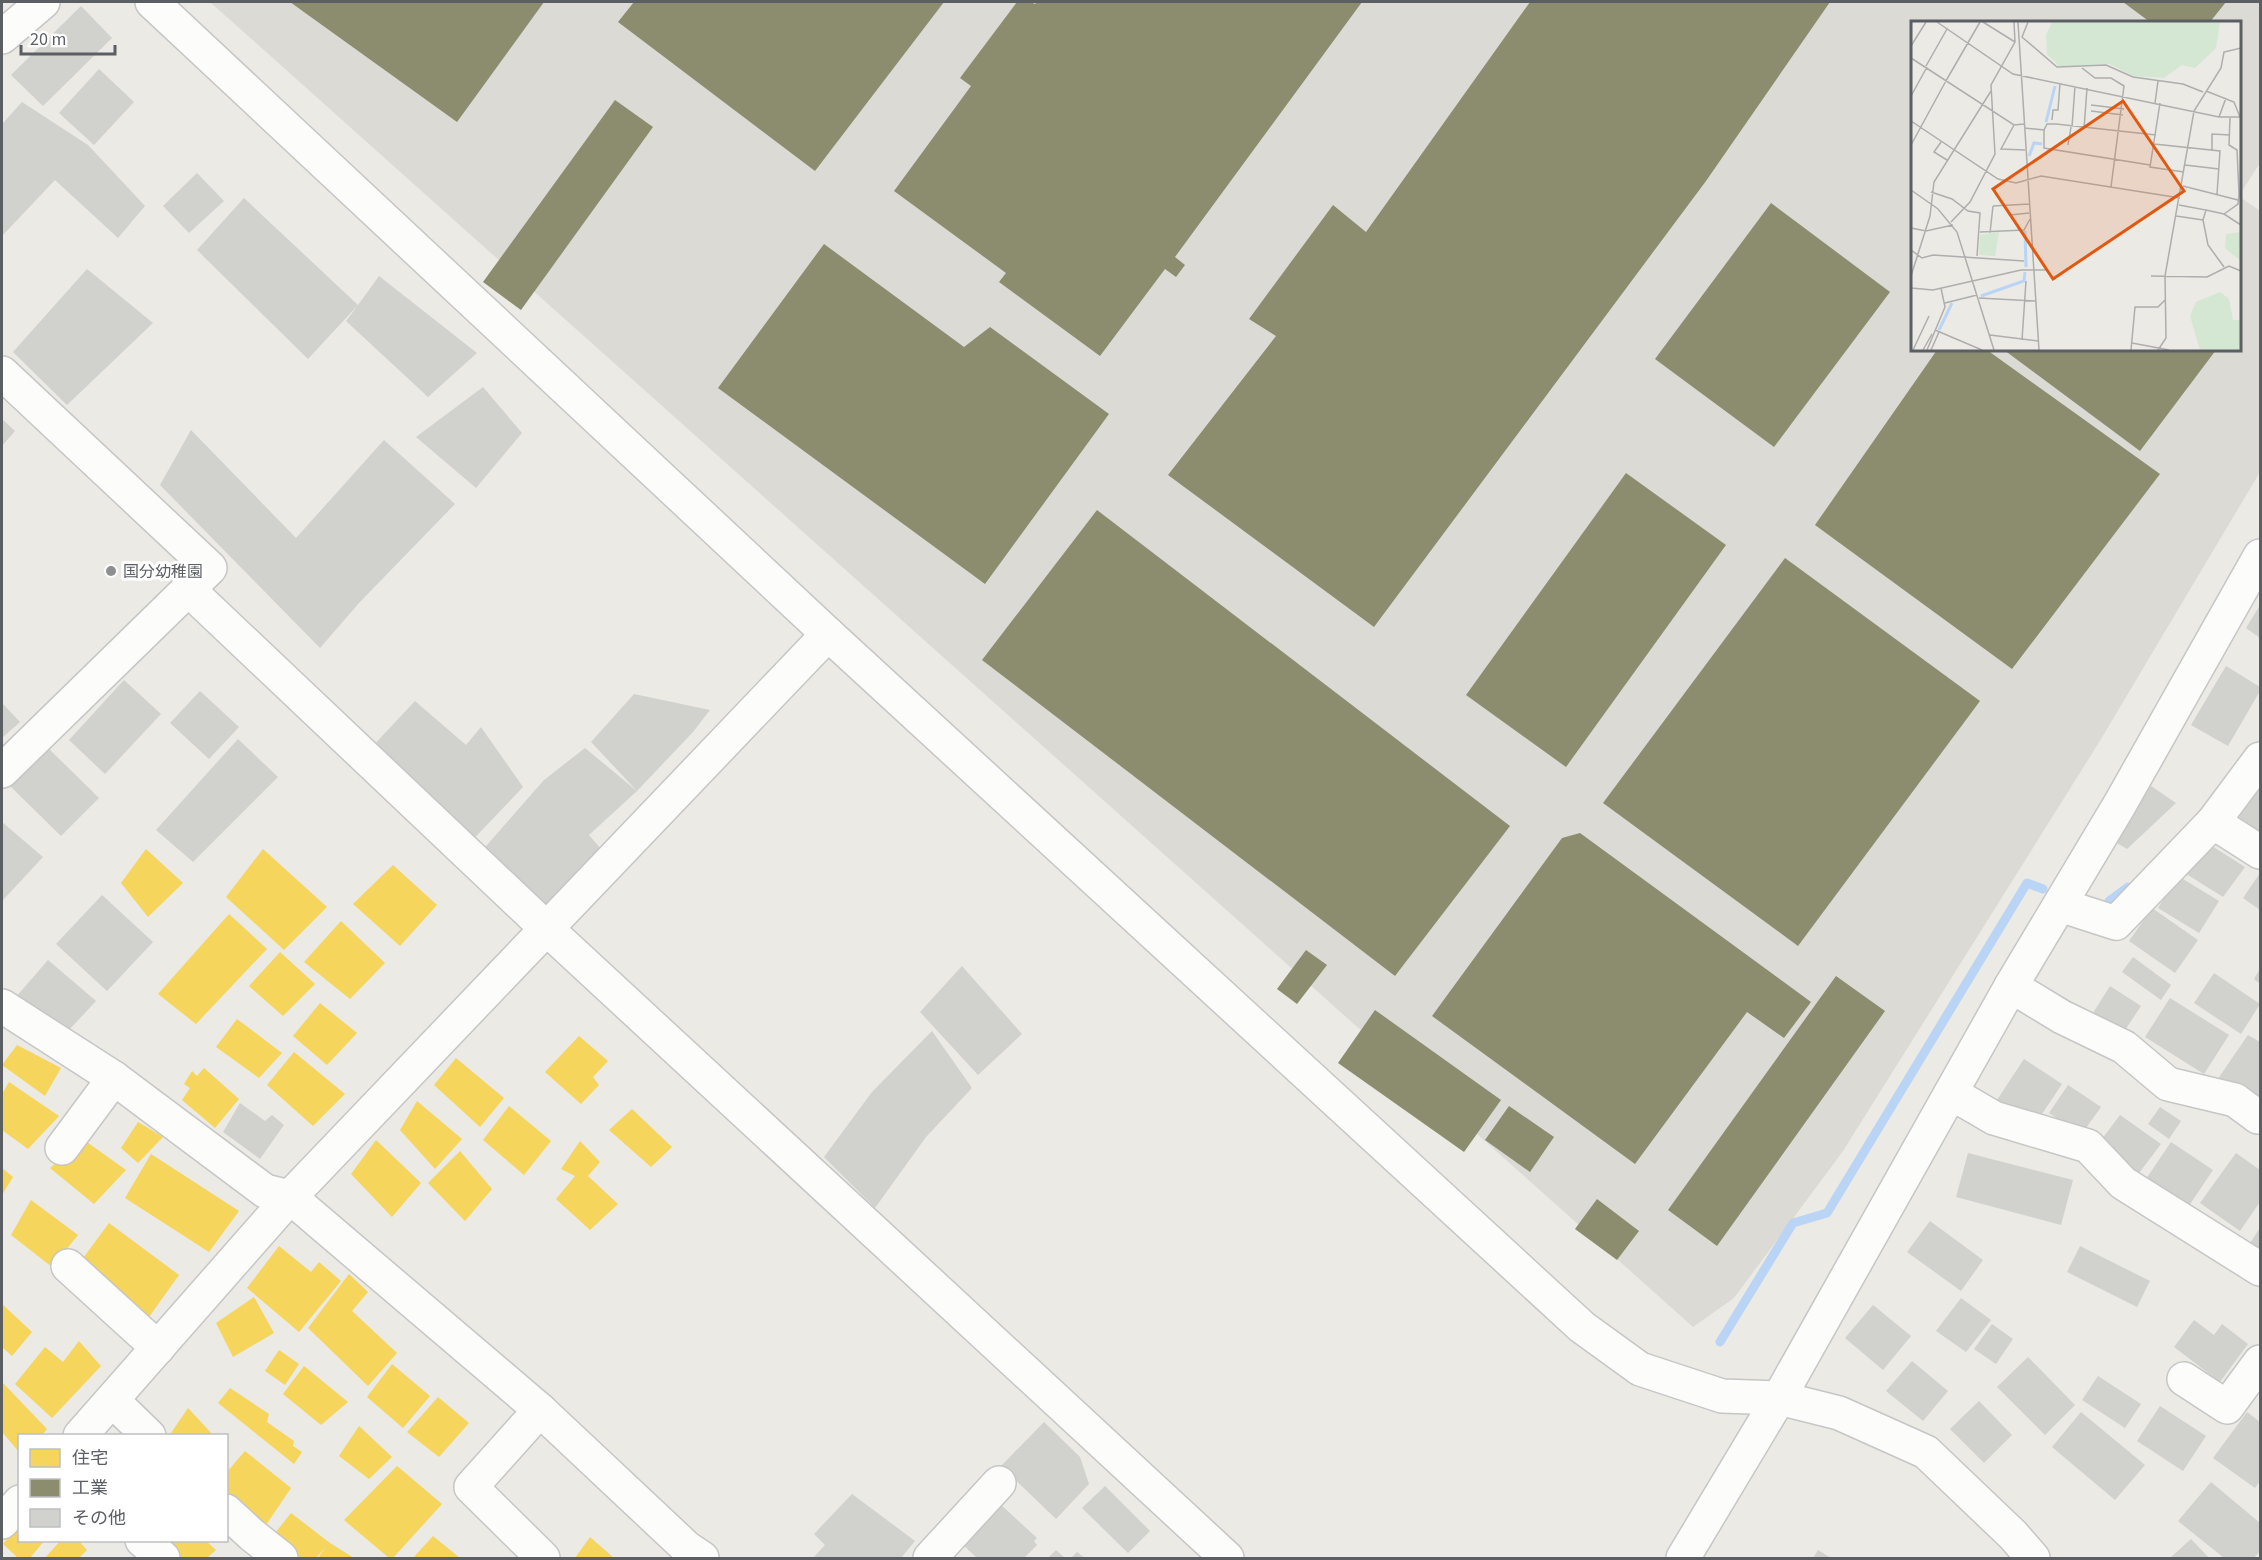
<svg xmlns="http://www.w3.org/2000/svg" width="2262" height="1560" viewBox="0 0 2262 1560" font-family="'Source Sans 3','Noto Sans JP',sans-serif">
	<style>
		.industrial { fill: #dbdad5 }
		.homes { fill: #f6d55c }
		.industry { fill: #8c8c6e }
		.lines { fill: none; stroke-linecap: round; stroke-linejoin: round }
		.stream { stroke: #b9d4f5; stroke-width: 9 }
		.building { fill: #d1d1ce }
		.minor-casing { stroke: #c6c6c6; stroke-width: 36 }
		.minor { stroke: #fcfcfb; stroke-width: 33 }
		.poi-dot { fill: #8d8f90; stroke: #fff; stroke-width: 2 }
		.labels { text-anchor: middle; stroke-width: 6; stroke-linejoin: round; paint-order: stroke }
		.poi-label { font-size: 16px; fill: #5b5e63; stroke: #fff; text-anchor: start }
		.inset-river { fill: none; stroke: #b9d4f5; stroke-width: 3 }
		.inset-road { fill: none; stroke: #adaead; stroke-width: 1.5 }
		.view { fill: #e15910; fill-opacity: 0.15; stroke: #e15910; stroke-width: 3 }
		.inset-edge { fill: none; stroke: #5b5e63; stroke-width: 3 }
	</style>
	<rect width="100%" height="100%" fill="#ebeae5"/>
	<polygon class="industrial" points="210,2 2260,2 2260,163 2240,194 2240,22 1912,22 1912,350 2240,350 2240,197 2260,211 2260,472 2098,744 1843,1151 1734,1298 1693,1327"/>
	<g class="homes">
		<polygon points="146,849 183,883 148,917 121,883"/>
		<polygon points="263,849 327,907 284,950 226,897"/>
		<polygon points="393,865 437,905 400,946 353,904"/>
		<polygon points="229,914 267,949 196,1024 158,994"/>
		<polygon points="341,921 385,963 350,999 304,962"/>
		<polygon points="280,952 315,984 283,1016 249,986"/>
		<polygon points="320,1003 357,1033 327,1065 293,1036"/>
		<polygon points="237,1019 282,1053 259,1078 216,1047"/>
		<polygon points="579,1036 608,1061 593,1077 599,1085 581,1104 545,1072"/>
		<polygon points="17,1045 61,1068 45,1096 2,1065"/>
		<polygon points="294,1052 345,1094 313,1126 267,1085"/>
		<polygon points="456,1058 504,1098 480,1127 434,1085"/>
		<polygon points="204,1068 239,1099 215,1128 182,1100 190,1088 184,1084 192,1071 197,1076"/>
		<polygon points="9,1082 59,1116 28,1149 2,1130 2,1094"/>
		<polygon points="417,1101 462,1139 435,1169 400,1130"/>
		<polygon points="509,1106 551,1141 524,1175 483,1140"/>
		<polygon points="632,1109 672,1147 651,1167 609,1130"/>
		<polygon points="138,1122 163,1137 138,1163 121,1148"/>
		<polygon points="84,1140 126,1170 94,1204 50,1168"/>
		<polygon points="376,1140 421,1183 392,1217 351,1174"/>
		<polygon points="580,1141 600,1162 588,1176 618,1204 590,1230 556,1199 575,1176 561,1169"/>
		<polygon points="460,1151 492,1189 465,1221 428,1183"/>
		<polygon points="151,1154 239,1211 209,1252 125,1198"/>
		<polygon points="2,1168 13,1177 2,1195"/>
		<polygon points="31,1200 78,1235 52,1267 11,1235"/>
		<polygon points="109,1223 179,1275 144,1324 78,1265"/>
		<polygon points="279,1246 311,1272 319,1262 341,1281 299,1332 247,1288"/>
		<polygon points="349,1274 368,1292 352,1311 397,1353 368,1386 308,1328"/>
		<polygon points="254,1297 274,1333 233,1357 216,1323"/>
		<polygon points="2,1304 32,1332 12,1356 2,1347"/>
		<polygon points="79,1341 101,1366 52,1418 15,1384 45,1347 63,1362"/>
		<polygon points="279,1350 299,1364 285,1385 265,1371"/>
		<polygon points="392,1364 430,1396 403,1428 367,1397"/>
		<polygon points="304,1366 348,1402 321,1425 283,1394"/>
		<polygon points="2,1382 47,1429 41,1436 20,1436 20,1453 2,1432"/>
		<polygon points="230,1388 269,1414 267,1422 294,1441 293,1446 302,1452 294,1464 218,1403"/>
		<polygon points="438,1397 469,1423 439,1457 407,1432"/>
		<polygon points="188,1408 214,1436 169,1436"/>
		<polygon points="359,1426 392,1457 369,1479 339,1456"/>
		<polygon points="245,1451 291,1488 264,1528 226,1496 226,1473"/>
		<polygon points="397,1466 442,1504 393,1558 389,1558 344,1520"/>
		<polygon points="291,1513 330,1543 354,1558 318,1558 326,1547 316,1558 296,1558 272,1537"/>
		<polygon points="20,1523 20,1540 45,1540 30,1558 18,1558 3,1544"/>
		<polygon points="433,1536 460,1558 413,1558"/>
		<polygon points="590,1537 614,1558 575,1558"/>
		<polygon points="61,1540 78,1540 87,1550 79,1558 45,1558"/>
		<polygon points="154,1540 205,1540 216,1550 207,1558 175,1558"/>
	</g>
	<g class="industry">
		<polygon points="290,2 544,2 457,122"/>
		<polygon points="634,2 944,2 815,171 618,22"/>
		<polygon points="1017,2 1031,2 1035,4 1037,2 1362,2 1175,257 1185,265 1176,277 1165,269 1100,356 999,282 1006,273 894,191 971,86 960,78"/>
		<polygon points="1530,2 1830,2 1706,181 1374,627 1168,475 1276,336 1249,319 1333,205 1366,232"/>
		<polygon points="2123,2 2226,2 2210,22 2150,22"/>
		<polygon points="615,100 653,127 521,310 483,282"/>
		<polygon points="1771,203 1890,292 1774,447 1655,359"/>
		<polygon points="824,244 964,347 990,327 1109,414 985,584 718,388"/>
		<polygon points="1937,350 1987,350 2160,474 2012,669 1815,525"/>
		<polygon points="2004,350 2216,350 2140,451"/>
		<polygon points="1626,473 1726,545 1566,767 1466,695"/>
		<polygon points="1097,510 1510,826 1395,976 982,660"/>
		<polygon points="1785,558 1980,701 1798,946 1603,803"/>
		<polygon points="1580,833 1811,1002 1784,1038 1747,1012 1635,1164 1432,1016 1562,838"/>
		<polygon points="1306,950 1327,965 1297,1004 1277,989"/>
		<polygon points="1836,976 1885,1011 1717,1246 1668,1210"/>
		<polygon points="1375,1010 1501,1100 1464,1152 1338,1063"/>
		<polygon points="1509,1106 1554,1137 1530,1172 1485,1140"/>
		<polygon points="1597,1199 1639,1231 1617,1260 1575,1229"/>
	</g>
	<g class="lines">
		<g class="stream">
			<polyline points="2109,901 2128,887"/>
			<polyline points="1720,1342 1793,1223 1827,1213 2027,883 2043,889"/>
		</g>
	</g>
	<g class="building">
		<polygon points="81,6 112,38 43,106 11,75"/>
		<polygon points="99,69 134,102 94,145 59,113"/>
		<polygon points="22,102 88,145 145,206 118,238 55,180 2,236 2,124"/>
		<polygon points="197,173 224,201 189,233 163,206"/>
		<polygon points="244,198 358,305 379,276 477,353 428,397 346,321 358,305 308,359 197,250"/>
		<polygon points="87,269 153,323 67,405 13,352"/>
		<polygon points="483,387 522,433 476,488 416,437"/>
		<polygon points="2,419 15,431 2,446"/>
		<polygon points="191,430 296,538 384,440 455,504 359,603 320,648 160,485"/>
		<polygon points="2260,605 2260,638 2246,628"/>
		<polygon points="2226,666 2260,687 2260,691 2228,746 2191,725"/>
		<polygon points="124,680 161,714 105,774 69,740"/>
		<polygon points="200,691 239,727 209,759 170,723"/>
		<polygon points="634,694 710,710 693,732 637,791 589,835 601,849 543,908 480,853 544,780 585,748 637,791 591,742"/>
		<polygon points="415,701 466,745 481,727 523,787 463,850 370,749"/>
		<polygon points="2,703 20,722 2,738"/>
		<polygon points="238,739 278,777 193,862 156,830"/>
		<polygon points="47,747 99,798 61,836 9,785"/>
		<polygon points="2258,785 2260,786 2260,834 2237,821"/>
		<polygon points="2151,786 2176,803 2127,849 2112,840"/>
		<polygon points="2,822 43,857 3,900 2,899"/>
		<polygon points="2204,841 2245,867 2223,897 2180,870"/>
		<polygon points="2260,873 2260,910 2243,898"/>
		<polygon points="2178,876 2219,901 2199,933 2158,908"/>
		<polygon points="102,895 153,942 107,991 56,944"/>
		<polygon points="2152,908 2198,940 2175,973 2129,941"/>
		<polygon points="2133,957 2171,985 2161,1000 2122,972"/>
		<polygon points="48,960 96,1001 68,1031 16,997"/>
		<polygon points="962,966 1022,1034 978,1075 920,1012"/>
		<polygon points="2260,969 2260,984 2254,979"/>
		<polygon points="2214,973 2260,1004 2241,1034 2194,1003"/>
		<polygon points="2110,986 2141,1006 2123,1033 2093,1013"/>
		<polygon points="2170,998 2229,1035 2204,1074 2145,1037"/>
		<polygon points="932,1031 972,1088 926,1137 875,1208 824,1157 872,1092"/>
		<polygon points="2248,1035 2260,1042 2260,1113 2213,1086"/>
		<polygon points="2024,1059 2062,1084 2034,1126 1993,1106"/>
		<polygon points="2068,1085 2101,1107 2081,1135 2049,1113"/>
		<polygon points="240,1103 265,1121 272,1115 284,1125 260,1159 223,1132"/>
		<polygon points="2160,1107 2181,1121 2169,1139 2148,1124"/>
		<polygon points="2120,1115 2161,1144 2136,1177 2096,1147"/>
		<polygon points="2171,1142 2213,1170 2184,1213 2142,1185"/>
		<polygon points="1968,1153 2073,1180 2061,1225 1956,1197"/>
		<polygon points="2236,1153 2260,1170 2260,1202 2240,1231 2200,1203"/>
		<polygon points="1930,1221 1983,1260 1961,1291 1907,1252"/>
		<polygon points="2260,1228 2260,1258 2246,1249"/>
		<polygon points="2080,1246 2150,1281 2137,1307 2067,1272"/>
		<polygon points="1961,1298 1991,1320 1966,1352 1936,1331"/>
		<polygon points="1873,1305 1911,1336 1883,1370 1845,1338"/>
		<polygon points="2194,1320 2214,1335 2222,1324 2248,1344 2220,1382 2174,1347"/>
		<polygon points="1992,1324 2013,1339 1996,1364 1974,1349"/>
		<polygon points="2028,1357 2075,1405 2045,1435 1997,1387"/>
		<polygon points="1912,1361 1948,1391 1923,1421 1886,1391"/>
		<polygon points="2098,1376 2141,1404 2125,1428 2082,1400"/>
		<polygon points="1979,1401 2012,1435 1984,1463 1950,1429"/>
		<polygon points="2160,1406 2206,1436 2183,1471 2137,1441"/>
		<polygon points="2081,1412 2145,1465 2115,1500 2052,1447"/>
		<polygon points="2247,1412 2260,1422 2260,1481 2255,1488 2213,1458"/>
		<polygon points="1044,1422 1080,1457 1089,1484 1056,1519 1001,1466"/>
		<polygon points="2211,1482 2260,1523 2260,1551 2254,1558 2224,1558 2178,1521"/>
		<polygon points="1105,1486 1150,1531 1128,1553 1082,1508"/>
		<polygon points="852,1494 915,1541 901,1558 813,1558 825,1545 814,1534"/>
		<polygon points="999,1503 1037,1538 1034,1541 1037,1545 1024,1558 977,1558 962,1544"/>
		<polygon points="2191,1539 2209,1558 2170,1558"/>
		<polygon points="1056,1550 1065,1558 1048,1558"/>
		<polygon points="1818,1550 1831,1558 1813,1558"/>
		<polygon points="1077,1552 1085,1558 1071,1558"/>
	</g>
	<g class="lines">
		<g class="minor-casing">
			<g id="minor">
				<polyline points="152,2 828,634 1582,1327 1640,1369 1722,1396 1779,1398 1839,1413 1926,1452 2013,1535 2033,1558"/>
				<polyline points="2,37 43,2"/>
				<polyline points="2,373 210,568 2,771"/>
				<polyline points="189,590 547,929 1227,1558"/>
				<polyline points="2213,822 2260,759"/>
				<polyline points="2060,905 2116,923 2213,822 2260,852"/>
				<polyline points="2011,986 2062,1017 2124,1047 2168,1084 2235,1100 2258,1117"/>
				<polyline points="2,1006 114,1078 265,1191 290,1197 540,1410 687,1548 702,1558"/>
				<polyline points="1951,1093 1994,1118 2088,1146 2123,1183 2260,1269"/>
				<polyline points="62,1148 114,1078"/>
				<polyline points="68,1266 158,1348"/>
				<polyline points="2184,1379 2227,1407 2260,1362"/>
				<polyline points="112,1400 149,1436"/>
				<polyline points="540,1410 471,1487 543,1558"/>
				<polyline points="80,1436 290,1197 828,634"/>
				<polyline points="226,1511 252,1535 281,1558"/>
				<polyline points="2,1522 20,1502"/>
				<polyline points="142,1540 163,1558"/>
				<polyline points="930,1558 999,1483"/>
				<polyline points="1683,1558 1779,1398 2011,986 2120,804 2260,556"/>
			</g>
		</g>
		<use href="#minor" class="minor"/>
	</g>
	<circle class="poi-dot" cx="111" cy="571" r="6"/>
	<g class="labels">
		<g class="poi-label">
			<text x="123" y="577">国分幼稚園</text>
		</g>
	</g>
	<g transform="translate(1911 21)">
		<rect width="330" height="330" fill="#ebeae5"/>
		<path d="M141,1H309L305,27L284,47L271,44L253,57L223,55L198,43L149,46L136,33L135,14ZM88,211L84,235L68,234L69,214ZM330,211V240L314,227L315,213ZM309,271L318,278L322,299H330V329H289L279,295L285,281Z" fill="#d3e7d3"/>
		<path class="inset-river" d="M135,101L144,65M118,135L123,122L131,123M114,210L115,246M70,275L113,260L114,251M28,309L41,282"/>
		<path class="inset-road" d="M26,1L102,53L308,96H330M72,1L104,21M107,1L128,329M117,1L111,16L146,46L195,44L222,56L272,63L292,71M0,25L15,1M0,37L103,104L113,103M15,45L36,8M171,47L184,57H200L213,65L200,166M36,58L69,1M295,70L323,81L329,96M0,75L16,46M244,82L247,60M249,82L239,146L273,151M180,84L213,88M180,90L212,94M308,96L315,77M141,99L142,89H147L149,62M0,100L87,158L105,162L130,155L269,177M103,104L90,128L114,129M161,106L164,65M113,107L133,109V127L239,144M173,108L176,67M133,109L136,103H145L245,114M30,121L23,131L36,139M243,123L309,130L306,173M0,124L36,58M157,124L160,106M301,129V113L319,114M274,144L308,148M272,165L327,179M0,169L27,188L46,211L83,329M20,171L41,178L57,190L69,192L66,235M268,184L295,189L292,199L297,224L313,246M82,185L118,183M295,189L313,193L330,204M313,193L327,183L328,173L326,129L318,124L319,97M99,194L118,192M265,195L292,199M40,201L59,181L84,133L80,64L104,21L103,1M0,207L15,210L42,204M69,211L113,209L119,198M79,212L82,185M0,229L11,237L22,234L113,240M0,255L19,195L23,161L80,70M240,255L296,256L318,245L330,250M0,267L22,269L110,249H136M68,277L125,280M34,282L66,274M24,309L71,329M79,314L127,320M111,319L115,260M221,322L258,329M2,329L18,295M12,329L21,313M16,329L34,286L30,267M20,329L28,311M220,329L224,286H247L254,279M247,329L255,317L254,255L283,90L310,47L313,31L330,27"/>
		<path class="view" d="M212,80L273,170L142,258L82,168Z"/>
		<rect width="330" height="330" class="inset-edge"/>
	</g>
	<rect width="2262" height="1560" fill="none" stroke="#5b5e63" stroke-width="6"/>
	<rect x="18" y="1434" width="210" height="108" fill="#ffffff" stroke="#bdbfc1" stroke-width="1.5"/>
	<rect x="30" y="1449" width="30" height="18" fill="#f6d55c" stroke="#bdbfc1" stroke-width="1.5"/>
	<text x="72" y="1464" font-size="18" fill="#5b5e63">住宅</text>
	<rect x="30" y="1479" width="30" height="18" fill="#8c8c6e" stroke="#bdbfc1" stroke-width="1.5"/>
	<text x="72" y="1494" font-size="18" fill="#5b5e63">工業</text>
	<rect x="30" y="1509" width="30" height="18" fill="#d1d1ce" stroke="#bdbfc1" stroke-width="1.5"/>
	<text x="72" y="1524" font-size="18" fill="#5b5e63">その他</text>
	<path d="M21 45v9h94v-9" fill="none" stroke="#5b5e63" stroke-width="3"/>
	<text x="30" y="45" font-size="18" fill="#5b5e63" stroke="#ffffff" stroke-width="4.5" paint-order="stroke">20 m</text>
</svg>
